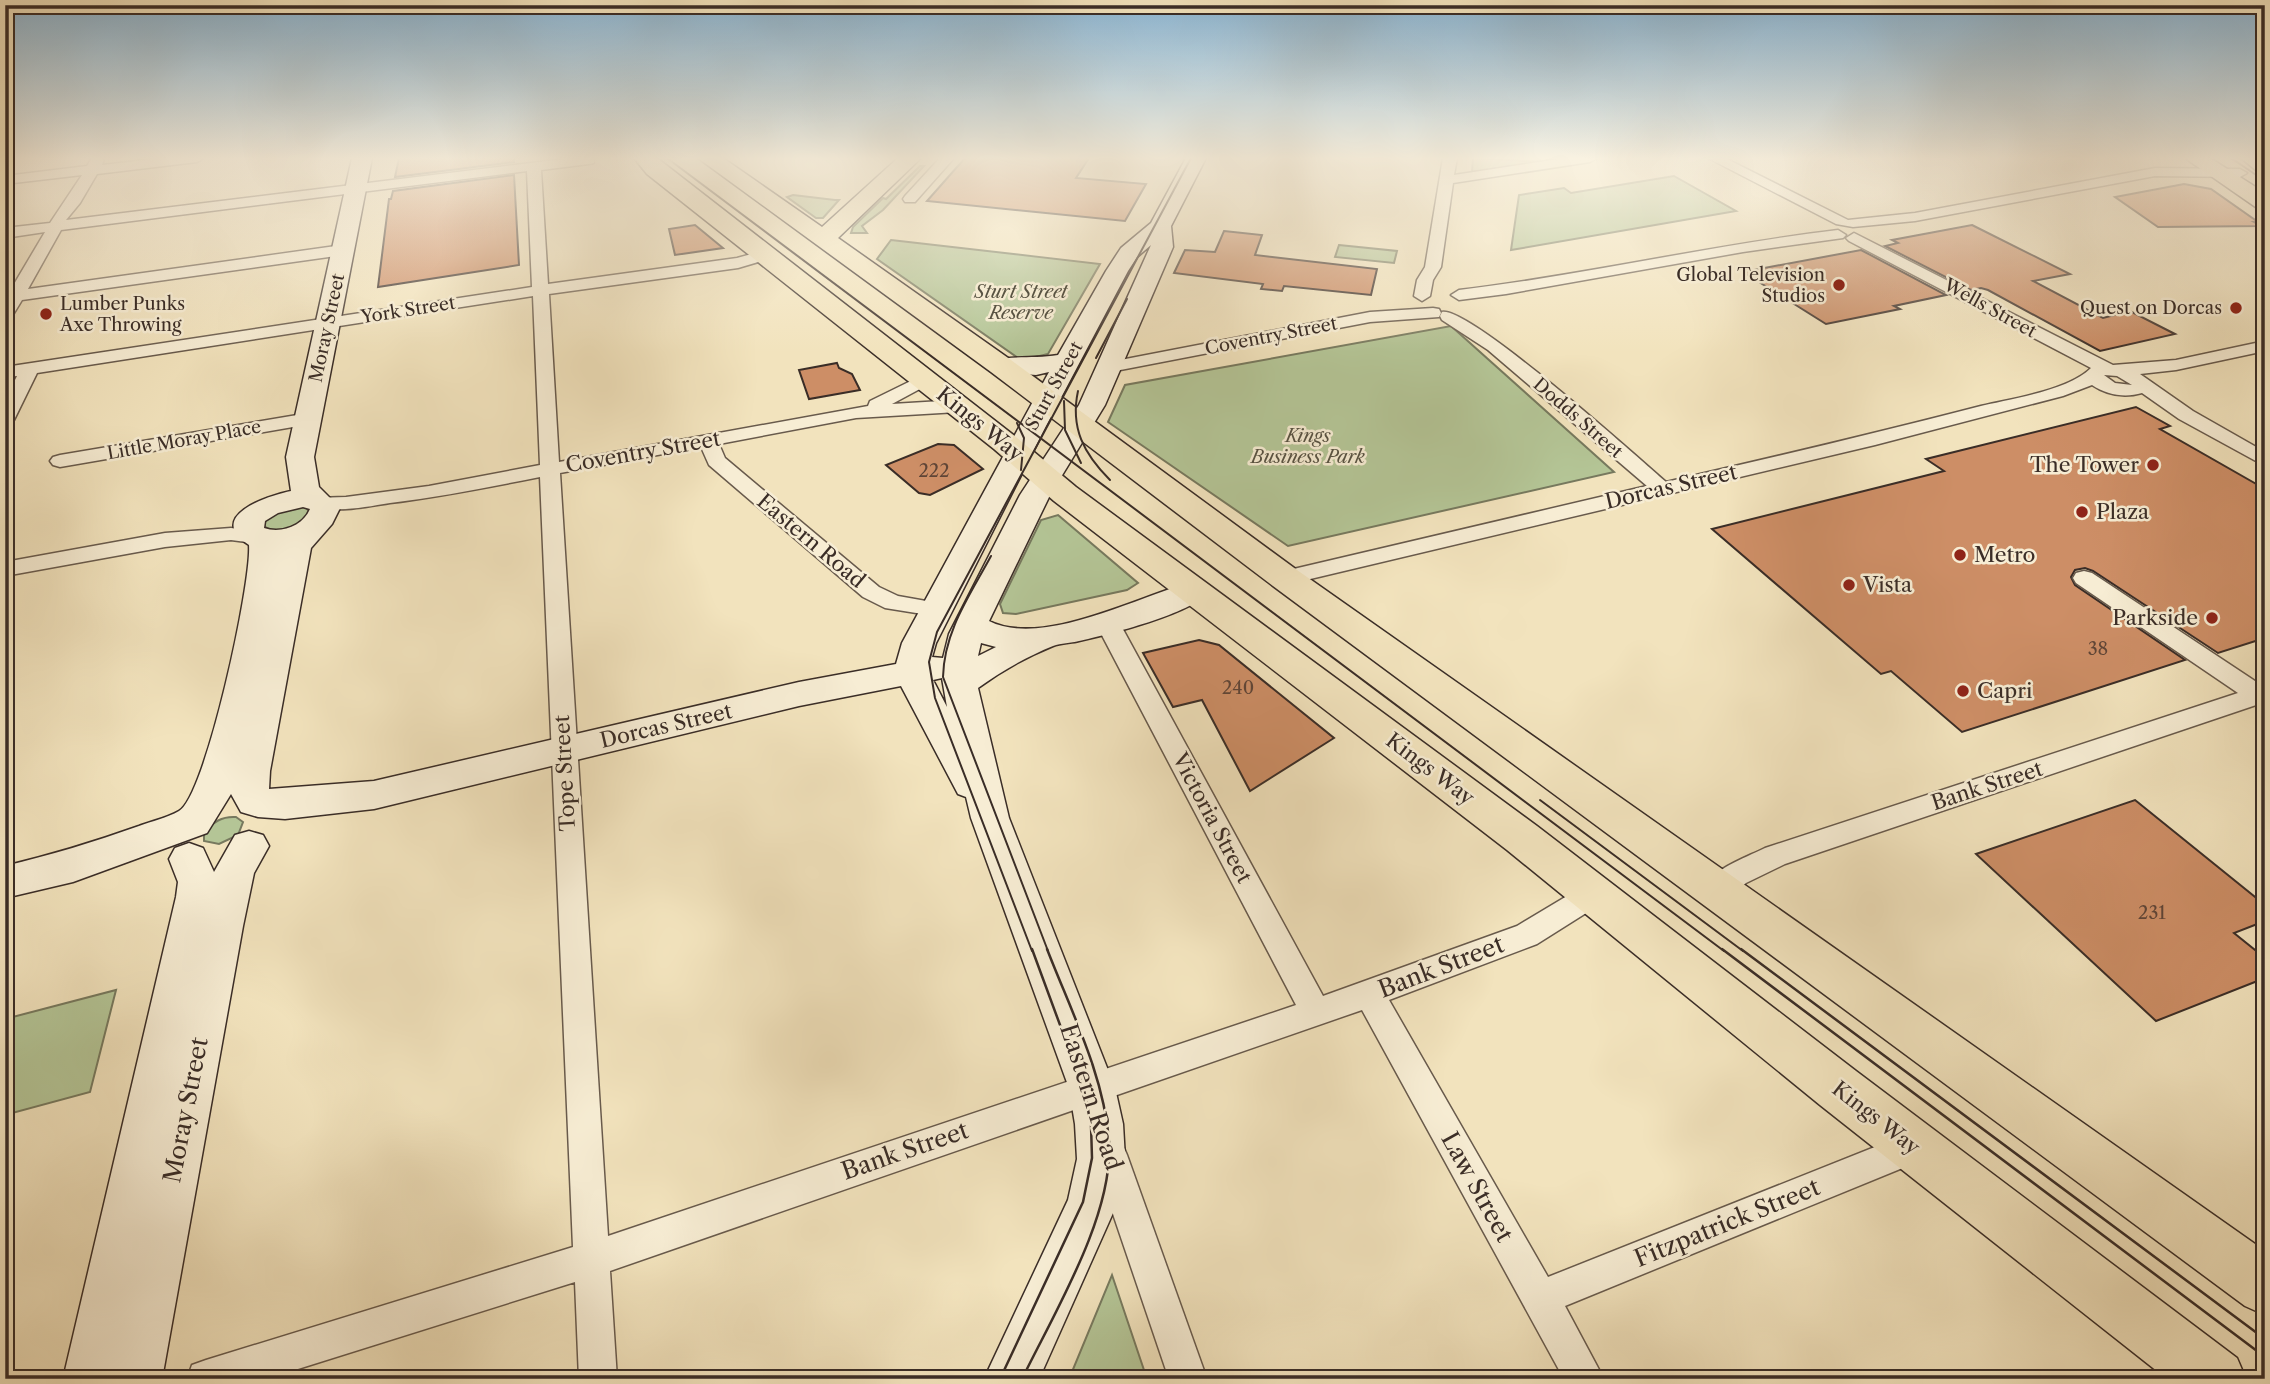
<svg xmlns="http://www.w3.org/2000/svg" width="2270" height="1384" viewBox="0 0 2270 1384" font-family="'Libre Caslon Text',serif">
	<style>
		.green { fill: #b4c596; stroke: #77795e; stroke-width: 2 }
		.building { fill: #cd8e66; stroke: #3a2d27; stroke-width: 2 }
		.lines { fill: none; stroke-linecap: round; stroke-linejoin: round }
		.street-casing { stroke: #685a4c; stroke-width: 3 }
		.secondary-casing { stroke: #3a2d27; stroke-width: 3 }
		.primary-casing { stroke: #3a2d27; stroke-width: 3 }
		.highway-casing { stroke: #3a2d27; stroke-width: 3 }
		.street { fill: #f7edd4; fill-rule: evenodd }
		.secondary { fill: #f7edd4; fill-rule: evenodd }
		.primary { fill: #f2e3bd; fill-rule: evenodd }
		.highway { fill: #f2e3bd; fill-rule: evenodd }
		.tram-far1 { stroke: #3a2d27; stroke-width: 2 }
		.tram { stroke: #3a2d27; stroke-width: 2.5 }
		.poi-dot { fill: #8f2418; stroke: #f7edd4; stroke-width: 2.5 }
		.labels { text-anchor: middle; stroke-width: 5; stroke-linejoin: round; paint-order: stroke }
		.far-poi-label { font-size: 18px; fill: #3a2d27; stroke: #f7edd4; text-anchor: end }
		.far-park-label { font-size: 18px; font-style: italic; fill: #585343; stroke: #f7edd4 }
		.far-street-label { font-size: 18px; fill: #3a2d27; stroke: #f7edd4 }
		.number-label { font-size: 18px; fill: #5f4537 }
		.street-label { font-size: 21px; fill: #3a2d27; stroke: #f7edd4 }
		.poi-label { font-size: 21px; fill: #3a2d27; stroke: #f7edd4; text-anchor: start }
		.near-street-label { font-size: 24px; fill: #3a2d27; stroke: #f7edd4 }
	</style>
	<rect width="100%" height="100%" fill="#f2e3bd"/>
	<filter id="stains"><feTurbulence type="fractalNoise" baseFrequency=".00286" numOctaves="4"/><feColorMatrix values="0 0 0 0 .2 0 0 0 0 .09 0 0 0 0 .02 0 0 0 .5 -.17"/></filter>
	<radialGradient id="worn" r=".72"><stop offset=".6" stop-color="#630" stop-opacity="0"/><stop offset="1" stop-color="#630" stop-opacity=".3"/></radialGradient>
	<g class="green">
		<polygon points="1473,158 1545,162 1472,174"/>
		<polygon points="920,166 924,166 883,210 862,226 867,233 851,233 853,227 883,198 886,199"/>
		<polygon points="1674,176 1736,211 1511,250 1519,195 1564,188 1571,193"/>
		<polygon points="793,195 835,200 839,200 823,218 816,218 787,197"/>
		<polygon points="891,240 1100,264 1048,354 1031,358 1018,358 877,259"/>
		<polygon points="1339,245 1397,251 1394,263 1335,257"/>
		<polygon points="1451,326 1614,472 1288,546 1108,422 1125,385"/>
		<path d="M304,506L310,512C299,525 278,539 263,525L270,514Z"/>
		<polygon points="1058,515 1138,583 1127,590 1016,614 1003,613 1000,604 1041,520"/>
		<path d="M236,817L243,822L238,835L219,844L204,841V833C213,822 222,816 236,817Z"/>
		<polygon points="116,990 90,1092 5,1115 5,1019"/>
		<polygon points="1112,1275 1147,1379 1069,1379"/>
	</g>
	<g class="building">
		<polygon points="399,158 514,158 514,162 395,177"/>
		<polygon points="965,158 1089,158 1076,178 1146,184 1125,221 927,201"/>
		<polygon points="514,175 519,265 378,287 389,199 391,199 393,191"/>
		<polygon points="2184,184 2211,189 2258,222 2254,222 2261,226 2158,227 2115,197"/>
		<polygon points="695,225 723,248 675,255 669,229"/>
		<polygon points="1972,225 2070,274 2033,281 2103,318 2130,311 2175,334 2100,351 1988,290 1981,288 1971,290 1885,246 1898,243 1892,240"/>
		<polygon points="1224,231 1262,235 1255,255 1377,269 1371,295 1284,286 1282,291 1261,289 1263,284 1174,273 1185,250 1215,252"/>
		<polygon points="1861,250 1946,295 1894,306 1900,309 1826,324 1743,272"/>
		<polygon points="837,363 839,368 852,374 860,390 809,399 799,370"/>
		<polygon points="2136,407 2170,426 2160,429 2265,489 2265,638 2218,653 2093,571 2085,568 2075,570 2071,577 2075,585 2185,660 1962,732 1891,671 1881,674 1712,529 1944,471 1926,459"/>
		<polygon points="938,444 954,445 983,469 930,495 919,493 886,465"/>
		<polygon points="1199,640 1219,645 1334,738 1250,791 1202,700 1173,707 1143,653"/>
		<polygon points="2135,800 2265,905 2265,921 2234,933 2265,958 2265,978 2156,1021 1976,854"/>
	</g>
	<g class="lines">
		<g class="street-casing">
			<g id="street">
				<path d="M92,158H104L102,165L163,158H204L197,162L97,174L80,203L66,220L572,158H594V163L589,164L541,170L548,284L737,258L766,250L772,252L774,255L772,258L738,268L549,294L559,462L868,406L870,401L925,374L931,375L934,379L931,383L892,404L958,400L967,406L958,412L856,418L719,444L725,458L879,587L898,596L943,604L946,609L943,614L935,616L885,608L863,597L709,465L701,447L560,473L608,1236L1296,1005L1095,622L1099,617L1107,614L1115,617L1119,622L1323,996L1517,926L1582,887L1592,883L1602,887L1606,895L1602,903L1537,944L1389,1000L1548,1277L1915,1131L1927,1136L1932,1147L1927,1158L1565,1306L1604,1379H1564L1362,1010L610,1271L617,1379H579L575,1282L266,1379H187L192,1365L206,1360L573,1247L540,477C490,487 440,497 390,503C365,507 339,513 314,506L311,502L314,498L346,497L429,486L540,465L533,296L37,373L14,420L5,426V400L17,376L5,377V367L532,287L527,171L61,230L28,289L343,245L351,250L343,255L22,300L11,318L5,319V292L10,291L45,232L5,238V228L50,223L82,175L5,184V176L87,166Z"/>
				<polygon points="940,158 954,158 915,202 905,202 903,199 905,196"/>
				<polygon points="1443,158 1457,158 1454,175 1565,158 1597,158 1590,162 1453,183 1441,267 1433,280 1430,296 1422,301 1414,296 1417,280 1425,267"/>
				<polygon points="1708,158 1725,158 1848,220 1915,213 2155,168 2240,169 2247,173 2240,177 2155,176 1915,221 1853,227 1836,224"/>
				<path d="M1838,230L1846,235L1843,238L1743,252L1506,294L1459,300L1451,295L1459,290C1586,275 1711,245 1838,230Z"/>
				<path d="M1854,233L2113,365L2176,360L2265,341V351L2176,370L2140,374L2193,411L2265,452V466L2179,419L2142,393C2125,398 2107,395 2092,385L2063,396L1875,445L1285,585L1277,583L1274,578L1277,573L1285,571L1647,486L1488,350L1442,320L1440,316L1442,312C1469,306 1636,456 1666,482C1770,458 1873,434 1977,407C2009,399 2068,391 2091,368L1849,241L1846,238ZM2104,375L2117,376L2132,385L2115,383Z"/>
				<polygon points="1433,308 1439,309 1441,313 1439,317 1370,322 1110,372 1101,367 1110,362 1370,312"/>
				<polygon points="309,413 316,415 318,419 316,423 60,467 53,465 50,461 53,457 60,455"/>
				<polygon points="231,528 262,532 265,537 262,542 254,543 231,540 165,547 5,576 5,562 165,533"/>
				<path d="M2084,571L2092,573L2261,685H2265V702L1785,864L1746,883L1726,899L1716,903L1706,899L1702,891C1713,868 1743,859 1765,848L2238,693L2076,583L2073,578L2076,573Z"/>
				<polygon points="1110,1139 1122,1143 1127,1155 1207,1379 1169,1379 1093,1155 1098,1143"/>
			</g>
		</g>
		<g class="secondary-casing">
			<g id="secondary">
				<path d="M352,158H372L314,457L319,487L340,508L332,524L311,548L270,771L269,789L374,781L799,682L896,664L902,643L1049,372L1036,375L992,371L988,366L992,361C1013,355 1036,359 1058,355L1106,271L1121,248L1151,223L1186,158H1206L1171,226L1173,247L1105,405L1050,495L989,621C1043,648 1139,596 1192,582L1203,585L1208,592C1194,613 1107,635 1079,641C1071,643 1061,643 1053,646C1028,656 1000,672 978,688L1009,818L1115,1088L1123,1124L1125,1159L1117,1204L1039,1379H984L1068,1200L1077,1159L1075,1124L1069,1088L971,818L966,797L958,794L901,686L799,706L374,809L285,819L258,817L241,812L231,794L207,833L73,882L5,898V866C51,855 94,842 139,826C152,821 167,818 179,811C206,796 252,581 249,545C205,517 266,496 291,491L286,457ZM1151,245L1079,405L1020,495L949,634L943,658L932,657L936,643L1046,426L1128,271L1137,257ZM303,507L310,509C303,526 281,534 264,528L265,521L278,513ZM981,643L996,647L978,656ZM942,678L947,707L933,680Z"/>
				<polygon points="249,831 263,835 269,846 254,873 243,926 162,1379 63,1379 176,897 178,882 169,859 175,848 189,843 203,848 214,872 235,835"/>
			</g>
		</g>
		<g class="primary-casing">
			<g id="primary">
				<polygon points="2185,158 2210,158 2265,193 2265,210 2257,208"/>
				<polygon points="2241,158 2265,158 2265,172 2257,171"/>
			</g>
		</g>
		<g class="highway-casing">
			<g id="highway">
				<polygon points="634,158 657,158 1016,437 1076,487 1537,826 1856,1071 2237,1358 2246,1379 2167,1379 1820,1105 1507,850 1054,501 994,449 647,174"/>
				<polygon points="698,158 723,158 822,227 898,158 921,158 838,238 1011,360 1297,570 2265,1251 2265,1315 2245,1306 1273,586 991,372"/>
			</g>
		</g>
		<use href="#street" class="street"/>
		<use href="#secondary" class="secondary"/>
		<use href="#primary" class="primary"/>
		<use href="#highway" class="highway"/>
		<g class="tram-far1">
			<polyline points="667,158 1724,951"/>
			<polyline points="2231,158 2265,181"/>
			<polyline points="1096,358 1127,299"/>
			<path d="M1078,391C1070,428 1084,454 1110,480"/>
			<polyline points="1064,401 1065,430 1081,463"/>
			<polyline points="1017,423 1024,438 1021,470"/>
			<path d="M991,556C970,595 944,631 943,677L1048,951"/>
			<polyline points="1540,800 1743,951"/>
			<polyline points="1032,951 935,698 929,662 937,632 1191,158"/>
		</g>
		<g class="tram">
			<polyline points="1722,949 2265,1357"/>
			<polyline points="1741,949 2265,1339"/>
			<polyline points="1000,1379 1083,1202 1092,1158 1091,1125 1084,1090 1032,949"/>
			<path d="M1022,1379C1054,1313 1114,1215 1109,1141C1104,1075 1071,1011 1047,949"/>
		</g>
	</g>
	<linearGradient id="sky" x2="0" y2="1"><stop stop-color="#8bb7d6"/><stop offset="0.45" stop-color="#f9f2e1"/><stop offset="1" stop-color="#f9f2e1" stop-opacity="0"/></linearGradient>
	<rect width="2270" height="352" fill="url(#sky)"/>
	<g class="poi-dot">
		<circle cx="1839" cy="285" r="7"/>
		<circle cx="2236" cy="308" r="7"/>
		<circle cx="46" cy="314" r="7"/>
		<circle cx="2153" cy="465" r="7"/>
		<circle cx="2082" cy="512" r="7"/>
		<circle cx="1960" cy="555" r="7"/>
		<circle cx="1849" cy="585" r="7"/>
		<circle cx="2212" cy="618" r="7"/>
		<circle cx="1963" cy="691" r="7"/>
	</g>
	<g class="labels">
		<g class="far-poi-label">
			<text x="1825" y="281">Global Television<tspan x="1825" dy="21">Studios</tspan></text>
			<text x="60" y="310" text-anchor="start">Lumber Punks<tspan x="60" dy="21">Axe Throwing</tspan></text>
			<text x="2222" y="314">Quest on Dorcas</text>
		</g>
		<g class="far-park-label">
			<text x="1021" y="298">Sturt Street<tspan x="1021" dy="21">Reserve</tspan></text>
			<text x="1308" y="442">Kings<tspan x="1308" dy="21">Business Park</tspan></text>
		</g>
		<g class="far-street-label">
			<text transform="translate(1990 308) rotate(29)" y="6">Wells Street</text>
			<text transform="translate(408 310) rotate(-9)" y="6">York Street</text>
			<text transform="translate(327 328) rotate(-78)" y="6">Moray Street</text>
			<text transform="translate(1271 336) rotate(-11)" y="6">Coventry Street</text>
			<text transform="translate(1054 386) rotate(-61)" y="6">Sturt Street</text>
			<text transform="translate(1578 418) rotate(41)" y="6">Dodds Street</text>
			<text transform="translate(184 440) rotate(-10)" y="6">Little Moray Place</text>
		</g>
		<g class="number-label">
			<text x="934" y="477">222</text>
			<text x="2098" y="655">38</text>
			<text x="1238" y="694">240</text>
			<text x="2152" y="919">231</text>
		</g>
		<g class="street-label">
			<text transform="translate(980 424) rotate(39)" y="7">Kings Way</text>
			<text transform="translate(643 452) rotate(-10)" y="7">Coventry Street</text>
			<text transform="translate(1671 487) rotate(-13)" y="7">Dorcas Street</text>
			<text transform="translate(811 541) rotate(40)" y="7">Eastern Road</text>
			<text transform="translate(666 726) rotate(-13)" y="7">Dorcas Street</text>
			<text transform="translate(1430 769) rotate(37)" y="7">Kings Way</text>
			<text transform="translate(565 773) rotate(-93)" y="7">Tope Street</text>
			<text transform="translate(1987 786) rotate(-18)" y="7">Bank Street</text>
			<text transform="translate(1212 818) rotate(62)" y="7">Victoria Street</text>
			<text transform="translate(1876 1118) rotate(38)" y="7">Kings Way</text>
		</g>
		<g class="poi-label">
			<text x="2139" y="472" text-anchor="end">The Tower</text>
			<text x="2096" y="519">Plaza</text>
			<text x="1974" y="562">Metro</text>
			<text x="1863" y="592">Vista</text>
			<text x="2198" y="625" text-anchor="end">Parkside</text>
			<text x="1977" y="698">Capri</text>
		</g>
		<g class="near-street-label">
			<text transform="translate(1441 967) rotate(-21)" y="8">Bank Street</text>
			<text transform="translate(1091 1097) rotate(72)" y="8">Eastern Road</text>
			<text transform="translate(186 1110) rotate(-79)" y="8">Moray Street</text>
			<text transform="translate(905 1151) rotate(-19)" y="8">Bank Street</text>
			<text transform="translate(1477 1187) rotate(61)" y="8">Law Street</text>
			<text transform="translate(1727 1223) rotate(-22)" y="8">Fitzpatrick Street</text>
		</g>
	</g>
	<rect width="2270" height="1384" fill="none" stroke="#f2e3bd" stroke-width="28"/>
	<rect x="7" y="7" width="2256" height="1370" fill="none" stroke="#3a2d27" stroke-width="3.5"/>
	<rect x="14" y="14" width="2242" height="1356" fill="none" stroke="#3a2d27" stroke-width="2"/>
	<rect width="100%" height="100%" filter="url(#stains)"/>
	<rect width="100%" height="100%" fill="url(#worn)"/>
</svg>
